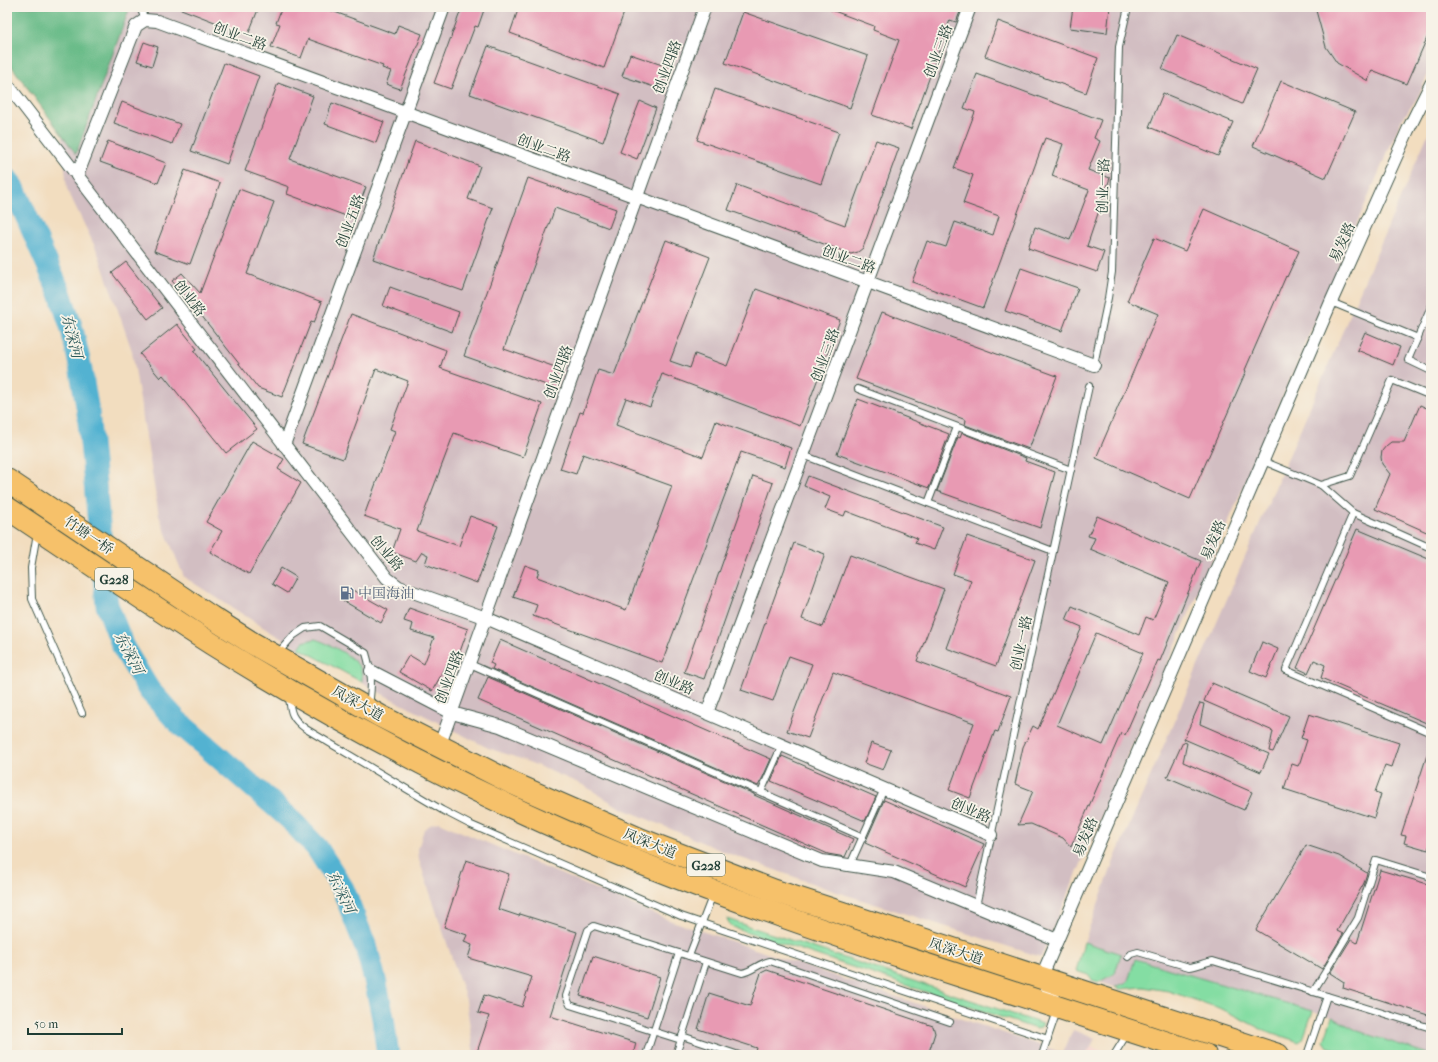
<svg xmlns="http://www.w3.org/2000/svg" width="1438" height="1062" viewBox="0 0 1438 1062" font-family="'IM FELL French Canon','Noto Serif SC',serif">
	<style>
		.built { fill: #f7d0ca }
		.industrial { fill: #d2bec2 }
		.green { fill: #84dda3; stroke: #528d6c }
		.forest { fill: #6bbc89; stroke: #457c5e }
		.lines { fill: none; stroke-linecap: round; stroke-linejoin: round }
		.river { stroke: #53b2d1; stroke-width: 23 }
		.building { fill: #e89ab3; fill-rule: evenodd }
		.lane-casing { stroke: #3f5549; stroke-width: 8 }
		.street-casing { stroke: #3f5549; stroke-width: 14 }
		.highway-casing { stroke: #3f5549; stroke-width: 24 }
		.path { stroke: #3f5549; stroke-width: 2.5; stroke-dasharray: 3 3; stroke-linecap: butt }
		.lane { stroke: #fff; stroke-width: 6 }
		.street { stroke: #fff; stroke-width: 12 }
		.highway { stroke: #f6c16b; stroke-width: 22 }
		.labels { text-anchor: middle; stroke-width: 3.5; stroke-linejoin: round; paint-order: stroke }
		.shield { fill: #f7f3e8; stroke: #60746a; stroke-width: 1 }
		.shield-label { font-size: 13px; font-weight: bold; fill: #1f3d34 }
		.street-label { font-size: 14px; fill: #1f3d34; stroke: #f7f3e8 }
		.service-label { font-size: 14px; fill: #4e5e75; stroke: #f7f3e8; text-anchor: start }
		.water-label { font-size: 15px; font-style: italic; fill: #2c5a5b; stroke: #f7f3e8 }
	</style>
	<rect width="100%" height="100%" fill="#f7f3e8"/>
	<filter id="ink" filterUnits="userSpaceOnUse"><feTurbulence type="fractalNoise" baseFrequency=".025" numOctaves="2"/><feDisplacementMap in="SourceGraphic" scale="8" xChannelSelector="R" yChannelSelector="G"/><feConvolveMatrix kernelMatrix="1 2 1 2 8 2 1 2 1" color-interpolation-filters="sRGB"/></filter>
	<filter id="wash" filterUnits="userSpaceOnUse"><feTurbulence type="fractalNoise" baseFrequency=".012" numOctaves="4" result="noise"/><feDisplacementMap in="SourceGraphic" scale="16" xChannelSelector="R" yChannelSelector="G"/><feGaussianBlur stdDeviation="0.9" result="paint"/><feColorMatrix in="noise" values="0 0 0 0 0 0 0 0 0 0 0 0 0 0 0 0 0 1.4 0 .05"/><feComposite in="paint" operator="in"/></filter>
	<g filter="url(#wash)">
		<rect width="100%" height="100%" fill="#f2ddbf"/>
		<polygon class="built" points="1091,1047 1117,1055 1085,1055"/>
		<g class="industrial">
			<polygon points="59,7 1431,7 1431,67 1418,97 1401,121 1041,957 834,891 727,853 619,807 583,785 524,760 488,748 386,696 277,636 184,577 159,516 132,351 98,253 67,189 52,34"/>
			<polygon points="1431,127 1431,1055 1358,1031 1332,1017 1135,959 1128,981 1125,983 1115,987 1099,982 1112,975 1121,954 1084,942 1115,858"/>
			<polygon points="438,822 666,919 1063,1053 1073,1030 1095,1038 1091,1047 1085,1055 474,1055 466,1000 419,860 418,849 424,829 432,824"/>
		</g>
		<g class="green">
			<path d="M315,639C328,643 356,657 361,670C362,674 362,678 362,682L299,648L303,642Z"/>
			<polygon points="727,919 1043,1024 1041,1027 1036,1029 733,927 729,923"/>
			<polygon points="1084,942 1121,954 1115,973 1099,982 1092,980 1088,975 1076,971"/>
			<polygon points="1135,959 1313,1011 1303,1039 1299,1042 1261,1029 1222,1009 1168,991 1143,987 1120,989 1115,987 1125,983 1128,981"/>
			<polygon points="1332,1017 1358,1031 1431,1055 1353,1055 1328,1047 1324,1041"/>
		</g>
		<polygon class="forest" points="7,7 130,7 76,154 7,60"/>
		<g class="lines">
			<polyline class="river" points="7,179 14,188 60,293 72,329 80,365 88,412 107,605 124,649 149,690 177,721 289,818 317,848 343,889 367,950 376,984 383,1018 388,1055"/>
		</g>
		<g id="blocks">
			<g class="building">
				<polygon points="176,7 259,7 248,35"/>
				<polygon points="282,7 321,7 395,34 398,25 422,34 400,89 386,84 391,71 382,68 383,66 308,39 301,58 271,47 280,24 276,23"/>
				<polygon points="462,7 485,7 478,27 475,26 451,89 434,83"/>
				<polygon points="519,7 626,7 604,68 510,33"/>
				<polygon points="827,7 962,7 956,22 950,20 911,129 872,115 899,40 873,30 874,26 826,8"/>
				<polygon points="1073,7 1110,7 1107,33 1070,28"/>
				<polygon points="1315,7 1431,7 1431,29 1407,84 1372,70 1368,81 1337,63 1326,47"/>
				<polygon points="743,12 868,56 850,108 725,63"/>
				<polygon points="998,21 1098,58 1086,93 985,56"/>
				<polygon points="1177,35 1257,69 1242,104 1162,69"/>
				<polygon points="144,42 158,47 152,66 137,61"/>
				<polygon points="488,46 620,94 603,142 470,94"/>
				<polygon points="630,54 668,67 660,89 622,76"/>
				<polygon points="224,63 259,76 227,164 191,151"/>
				<polygon points="977,74 1101,120 1094,138 1100,141 1088,170 1110,178 1087,246 1104,252 1097,272 1028,248 1035,227 1070,240 1089,190 1052,176 1063,144 1045,138 983,308 912,282 927,241 946,247 955,222 993,235 999,216 963,203 973,175 954,168 975,112 964,108"/>
				<polygon points="1281,81 1355,112 1326,178 1253,146"/>
				<polygon points="278,83 313,96 290,159 366,187 354,219 287,194 289,187 245,171"/>
				<polygon points="715,89 839,132 821,184 697,140"/>
				<polygon points="1163,93 1233,122 1218,156 1149,127"/>
				<polygon points="640,101 656,108 637,159 620,152"/>
				<polygon points="122,102 180,124 172,144 114,123"/>
				<polygon points="332,103 384,122 376,143 325,124"/>
				<polygon points="876,140 899,148 863,248 858,252 851,254 794,233 794,234 728,210 737,185 845,225"/>
				<polygon points="108,141 166,163 158,183 100,162"/>
				<polygon points="415,141 480,166 468,199 493,208 463,291 373,259"/>
				<polygon points="185,170 220,183 190,264 154,251"/>
				<polygon points="528,178 616,209 609,228 555,208 526,287 504,349 558,368 552,387 464,356"/>
				<polygon points="239,189 274,202 247,274 322,302 314,323 311,322 282,397 258,388 190,301 172,281 182,273 200,293"/>
				<polygon points="1204,209 1299,251 1287,277 1286,276 1245,370 1246,371 1190,499 1096,458 1158,314 1127,301 1154,238 1185,251"/>
				<polygon points="666,240 710,257 670,361 690,368 695,354 727,366 756,289 840,320 800,426 662,374 650,407 626,398 616,425 703,457 716,421 791,448 785,467 741,452 662,663 533,616 537,605 513,597 525,565 539,570 537,577 626,610 672,486 583,454 576,474 560,469 580,412 583,413 598,370 614,375"/>
				<polygon points="126,262 162,308 148,319 112,273"/>
				<polygon points="1021,268 1078,288 1062,331 1005,311"/>
				<polygon points="390,287 459,312 452,332 383,306"/>
				<polygon points="882,312 1057,376 1029,449 965,425 966,420 856,379"/>
				<polygon points="351,314 446,350 440,368 542,404 523,457 454,433 417,531 459,546 470,516 498,526 477,583 425,564 428,555 422,552 416,561 392,552 400,529 364,516 395,431 390,429 408,381 376,369 343,459 302,444"/>
				<polygon points="177,324 197,349 194,351 257,429 226,453 163,375 160,378 140,354"/>
				<polygon points="1365,332 1400,347 1393,365 1357,350"/>
				<polygon points="858,399 949,434 929,488 837,454"/>
				<polygon points="1420,405 1431,410 1431,534 1375,509 1390,474 1382,464 1381,457 1382,451 1386,446 1391,442 1404,442"/>
				<polygon points="962,433 1026,458 1025,461 1055,472 1040,528 937,491 958,437 960,438"/>
				<polygon points="252,441 284,459 278,469 301,483 249,574 210,552 222,531 206,522"/>
				<polygon points="753,476 773,483 704,679 684,672"/>
				<polygon points="808,476 943,527 934,550 915,543 917,538 846,511 844,516 825,509 830,497 804,486"/>
				<path d="M1097,516L1201,561L1160,661L1158,660L1125,735L1121,733L1071,847L1063,838L1031,824L1018,825L1033,791L1015,784L1023,747L1033,726L1038,729L1082,627L1066,620L1072,606L1139,635L1146,617L1153,620L1169,582L1090,549L1095,538L1088,536ZM1096,633L1143,653L1103,745L1057,725Z"/>
				<polygon points="1357,529 1431,560 1431,725 1321,678 1325,665 1314,660 1308,673 1297,668"/>
				<polygon points="967,536 1035,560 996,666 946,648 971,580 953,574"/>
				<polygon points="794,543 825,554 802,619 823,627 850,555 944,589 917,661 1011,696 998,732 995,731 970,798 949,790 974,723 833,672 808,738 787,731 812,664 789,656 773,701 741,690"/>
				<polygon points="281,568 296,577 287,593 272,584"/>
				<polygon points="349,588 388,610 381,623 342,600"/>
				<polygon points="409,608 468,629 456,663 450,660 432,691 399,672 409,655 424,664 434,638 411,631 413,624 404,621"/>
				<polygon points="500,640 771,759 763,777 758,786 492,669 494,665 490,663"/>
				<polygon points="1262,642 1278,649 1266,678 1250,671"/>
				<polygon points="488,677 754,794 754,795 853,839 845,857 828,854 478,700"/>
				<polygon points="1212,683 1289,716 1273,752 1269,751 1273,731 1204,701"/>
				<polygon points="1200,703 1204,704 1200,724 1269,754 1261,772 1184,739"/>
				<polygon points="1309,714 1399,743 1391,767 1385,765 1375,792 1381,794 1374,818 1284,789 1292,764 1298,766 1300,762 1307,740 1301,738"/>
				<polygon points="1183,742 1187,743 1183,762 1252,792 1244,810 1167,777"/>
				<polygon points="871,743 891,750 883,770 864,763"/>
				<polygon points="1429,749 1431,749 1431,841 1428,850 1404,843 1406,836 1401,835"/>
				<polygon points="782,756 876,797 865,821 771,781"/>
				<polygon points="884,800 984,844 965,887 865,843"/>
				<polygon points="1306,845 1339,856 1367,873 1364,883 1337,931 1343,934 1322,969 1256,930"/>
				<polygon points="466,860 509,874 498,909 519,916 520,914 577,932 550,1016 636,1043 633,1055 486,1055 477,1052 489,1016 478,1013 484,995 522,1007 532,977 468,958 472,945 464,942 467,935 444,927"/>
				<polygon points="1380,870 1431,885 1431,1016 1343,988 1344,982 1330,973 1351,939 1357,943"/>
				<polygon points="593,956 660,977 647,1017 580,996"/>
				<polygon points="767,970 933,1026 935,1033 928,1055 755,1055 757,1048 698,1029 709,993 750,1006 761,973"/>
			</g>
		</g>
	</g>
	<g filter="url(#ink)">
		<use href="#blocks" fill-opacity="0" stroke="#3f5549" stroke-width="1"/>
		<g class="lines">
			<g class="lane-casing">
				<g id="lane">
					<polyline points="140,7 145,20"/>
					<polyline points="1331,302 1418,338"/>
					<polyline points="1431,307 1408,360 1431,371"/>
					<polyline points="1094,365 1108,298 1112,272 1119,47 1128,7"/>
					<polyline points="858,389 1071,470"/>
					<polyline points="803,455 1053,551"/>
					<polyline points="1263,461 1321,485 1353,513 1431,548"/>
					<polyline points="1321,485 1350,476 1392,380 1431,396"/>
					<polyline points="928,503 957,427"/>
					<polyline points="1353,513 1286,670 1431,733"/>
					<polyline points="37,533 31,568 32,599 82,713"/>
					<path d="M278,653L293,636L305,628L320,626L366,653C372,673 372,685 369,706"/>
					<polyline points="470,664 863,837"/>
					<path d="M289,695C290,713 292,719 306,729L442,810L469,824L681,916L1048,1039"/>
					<polyline points="761,792 782,745"/>
					<polyline points="850,865 884,789"/>
					<polyline points="976,906 1089,386"/>
					<polyline points="689,956 713,894"/>
					<path d="M1128,957L1131,954L1138,952L1189,967C1198,966 1205,962 1213,961L1431,1028"/>
					<polyline points="1313,992 1358,918 1376,860 1431,877"/>
					<polyline points="682,1036 739,1055"/>
					<path d="M681,1040L570,1005L566,996L588,930L594,926L742,973C753,971 759,963 770,961L950,1022"/>
					<polyline points="646,1055 679,953"/>
					<polyline points="676,1055 706,962"/>
					<polyline points="1042,1055 1057,1011"/>
					<polyline points="1114,1055 1127,1034"/>
					<polyline points="1307,1055 1327,996"/>
				</g>
			</g>
			<g class="street-casing">
				<g id="street">
					<polyline points="7,84 387,578 399,587 486,618 991,835"/>
					<polyline points="77,176 136,26 145,20 157,21 1094,365"/>
					<polyline points="284,445 444,7"/>
					<polyline points="371,671 452,713 500,726 822,861 894,872 1057,940"/>
					<polyline points="707,713 970,7"/>
					<polyline points="439,747 705,7"/>
					<polyline points="1058,1006 1041,978 1331,302 1408,130 1431,84"/>
				</g>
			</g>
			<g class="highway-casing">
				<g id="highway">
					<polyline points="7,480 211,617 252,643 380,716 512,783 555,802 642,840 775,891 1278,1055"/>
					<path d="M7,508C75,553 143,600 212,644C319,711 431,771 546,823C680,883 818,930 958,975C1040,1001 1122,1028 1205,1055"/>
				</g>
			</g>
			<polyline class="path" points="1334,1053 1339,1055"/>
			<use href="#lane" class="lane"/>
			<use href="#street" class="street"/>
			<use href="#highway" class="highway"/>
		</g>
	</g>
	<defs>
		<g id="fuel-bare" transform="scale(1.08)"><path d="M-5.5-6h7V0h2V4h1.3V-2.5L3-4.5l.8-.8L6-3V5H2.5V1h-1V6h-7ZM-4.2-4.7v3.2H.2V-4.7Z" fill="#5c6f8a" stroke="#f7f3e8" stroke-width="2.5" paint-order="stroke"/></g>
	</defs>
	<g fill-rule="evenodd">
		<use href="#fuel-bare" x="347" y="593"/>
	</g>
	<g class="labels">
		<g class="shield">
			<rect x="95" y="568" width="38" height="22" rx="3"/>
			<rect x="687" y="854" width="38" height="22" rx="3"/>
		</g>
		<g class="shield-label">
			<text x="114" y="584">G228</text>
			<text x="706" y="870">G228</text>
		</g>
		<g class="street-label">
			<text transform="translate(240 36) rotate(20)" y="5">创业二路</text>
			<text transform="translate(938 51) rotate(-70)" y="5">创业三路</text>
			<text transform="translate(667 67) rotate(-70)" y="5">创业四路</text>
			<text transform="translate(544 148) rotate(20)" y="5">创业二路</text>
			<text transform="translate(1103 186) rotate(-88)" y="5">创业一路</text>
			<text transform="translate(350 221) rotate(-70)" y="5">创业五路</text>
			<text transform="translate(1342 242) rotate(-66)" y="5">易发路</text>
			<text transform="translate(849 259) rotate(20)" y="5">创业二路</text>
			<text transform="translate(190 298) rotate(52)" y="5">创业路</text>
			<text transform="translate(825 355) rotate(-70)" y="5">创业三路</text>
			<text transform="translate(558 372) rotate(-70)" y="5">创业四路</text>
			<text transform="translate(89 535) rotate(34)" y="5">竹塘一桥</text>
			<text transform="translate(1213 540) rotate(-67)" y="5">易发路</text>
			<text transform="translate(387 553) rotate(49)" y="5">创业路</text>
			<text transform="translate(1021 643) rotate(-78)" y="5">创业一路</text>
			<text transform="translate(449 677) rotate(-70)" y="5">创业四路</text>
			<text transform="translate(674 682) rotate(23)" y="5">创业路</text>
			<text transform="translate(358 703) rotate(29)" y="5">凤深大道</text>
			<text transform="translate(971 810) rotate(23)" y="5">创业路</text>
			<text transform="translate(1085 837) rotate(-67)" y="5">易发路</text>
			<text transform="translate(650 843) rotate(22)" y="5">凤深大道</text>
			<text transform="translate(956 951) rotate(18)" y="5">凤深大道</text>
		</g>
		<g class="service-label">
			<text x="358" y="598">中国海油</text>
		</g>
		<g class="water-label">
			<text transform="translate(72 336) rotate(76)" y="5">东深河</text>
			<text transform="translate(129 653) rotate(63)" y="5">东深河</text>
			<text transform="translate(341 892) rotate(64)" y="5">东深河</text>
		</g>
	</g>
	<rect width="1438" height="1062" fill="none" stroke="#f7f3e8" stroke-width="24"/>
	<path d="M28 1028v6h94v-6" fill="none" stroke="#1f3d34" stroke-width="2"/>
	<text x="34" y="1028" font-size="12" fill="#1f3d34" stroke="#f7f3e8" stroke-width="3" paint-order="stroke">50 m</text>
</svg>
